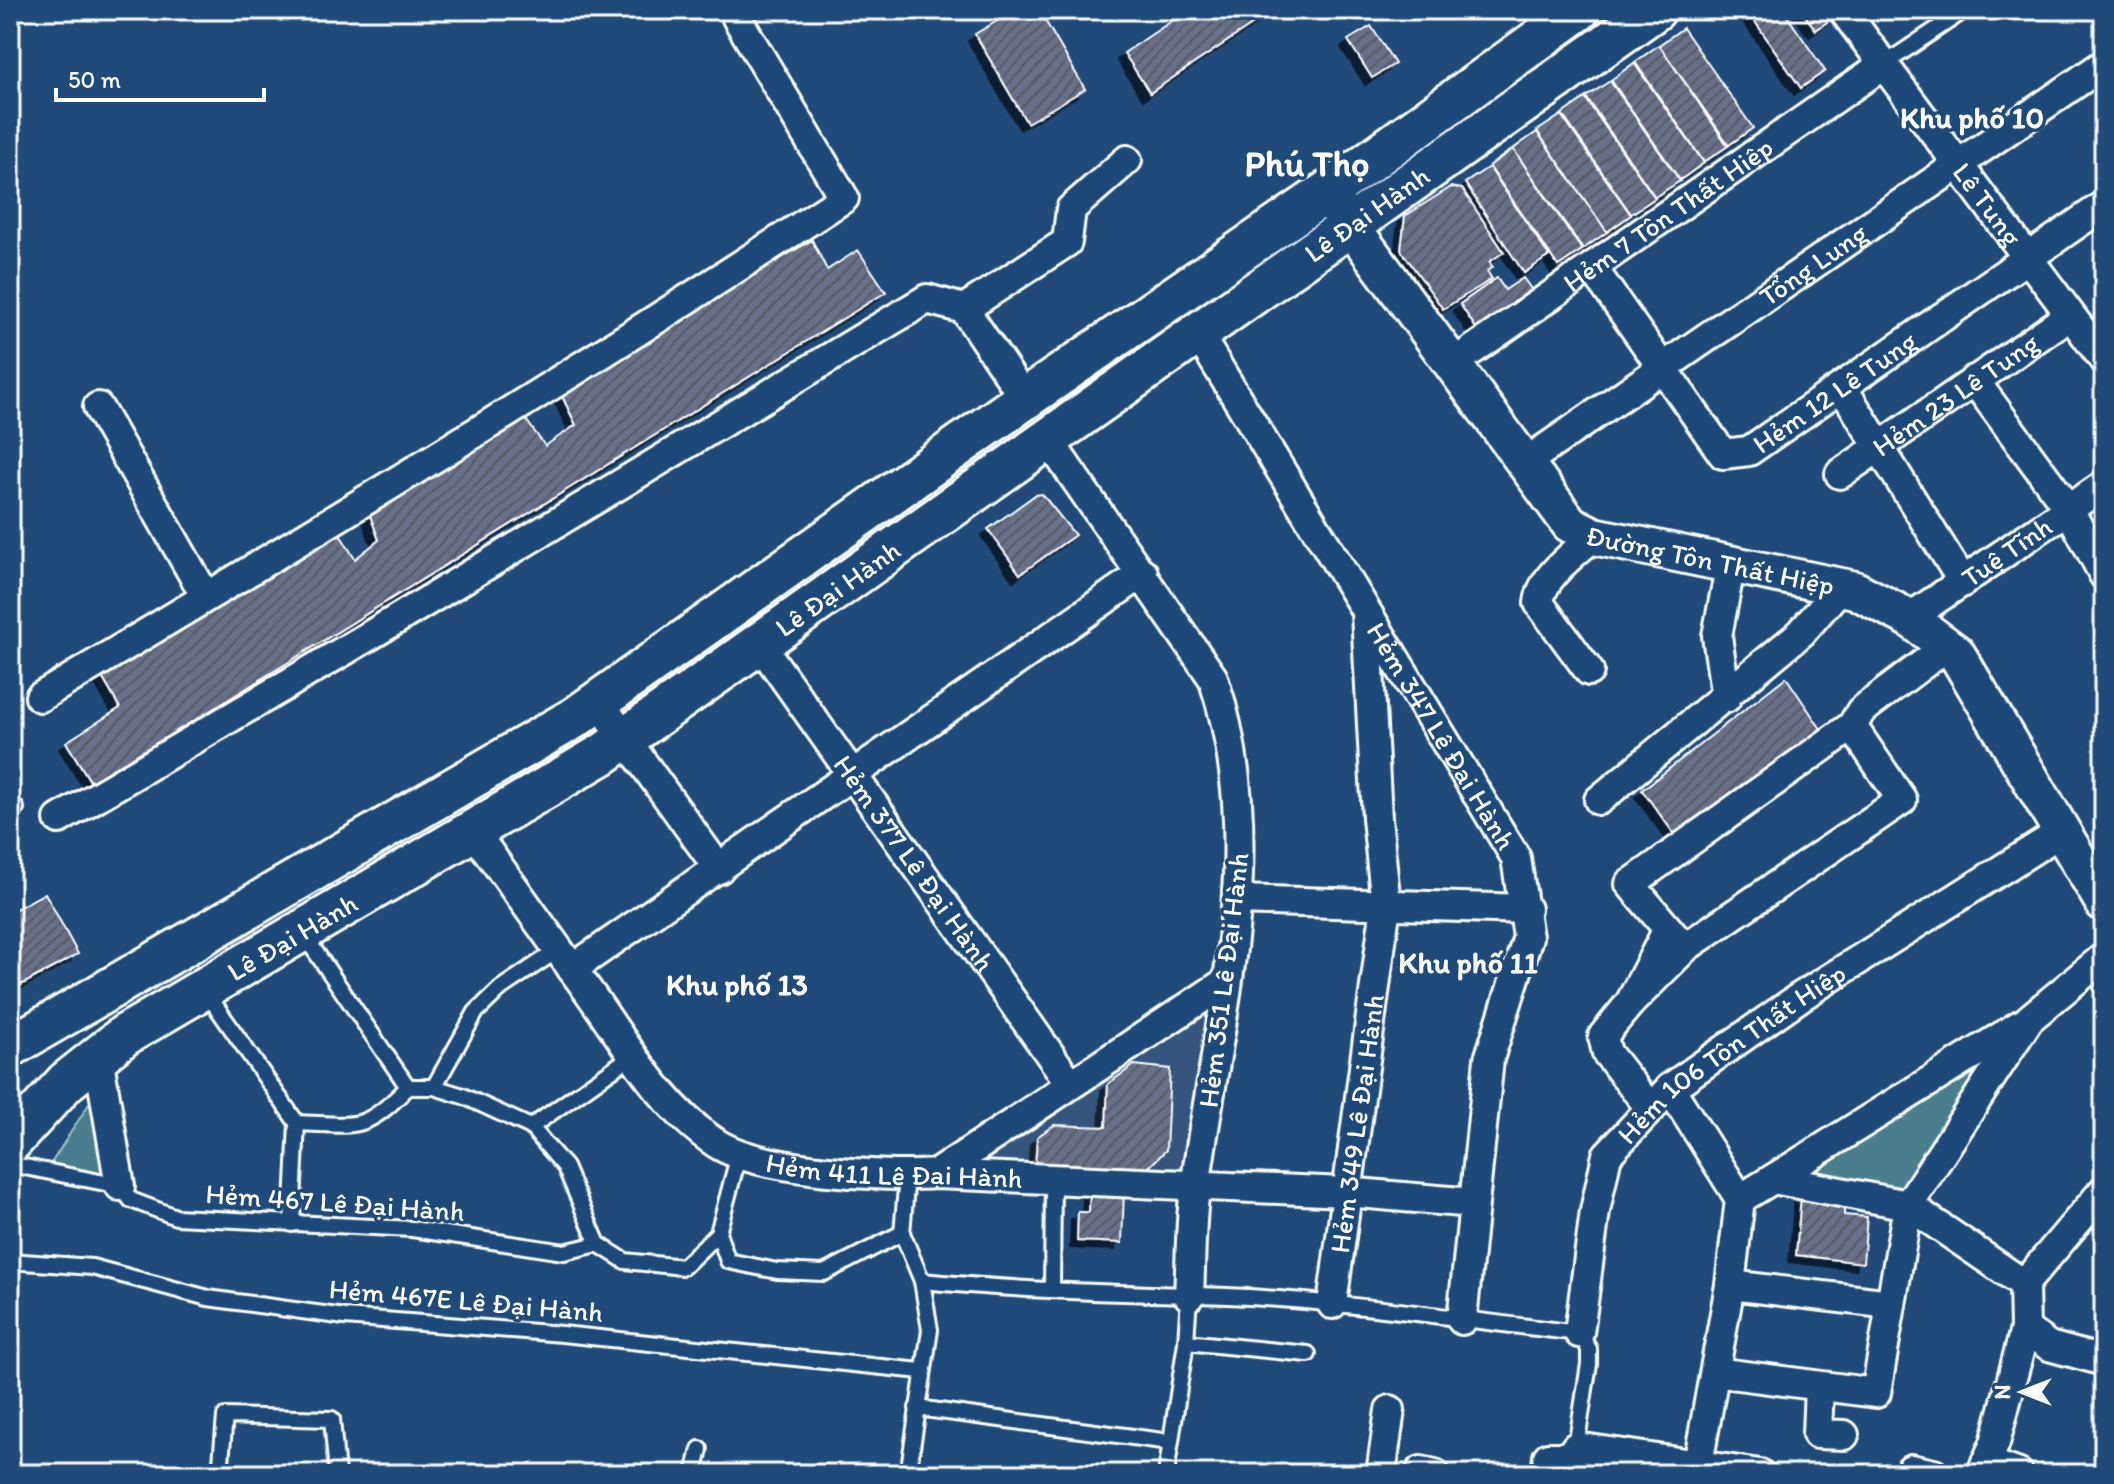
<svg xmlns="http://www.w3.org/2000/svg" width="2114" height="1484" viewBox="0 0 2114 1484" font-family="Itim,sans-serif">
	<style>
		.built { fill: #35557e }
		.green { fill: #497f8d; stroke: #a4bfc6; stroke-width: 2 }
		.building { fill: url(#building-hatch); stroke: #fff; stroke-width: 2; filter: url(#shadow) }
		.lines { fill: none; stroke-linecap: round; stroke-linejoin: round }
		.service-casing { stroke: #fff; stroke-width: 20 }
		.minor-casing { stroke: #fff; stroke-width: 34 }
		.tertiary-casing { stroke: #fff; stroke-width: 42 }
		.secondary-casing { stroke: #fff; stroke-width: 46 }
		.service { stroke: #1f4a7a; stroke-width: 14 }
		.minor { stroke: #1f4a7a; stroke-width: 28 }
		.tertiary { stroke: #1f4a7a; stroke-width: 36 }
		.secondary { stroke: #1f4a7a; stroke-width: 40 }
		.labels { text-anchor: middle; stroke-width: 7; stroke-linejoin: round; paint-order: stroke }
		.street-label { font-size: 28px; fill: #fff; stroke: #1f4a7a }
		.neighbourhood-label { font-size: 30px; font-weight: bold; fill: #fff; stroke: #1f4a7a }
		.district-label { font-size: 36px; font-weight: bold; fill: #fff; stroke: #1f4a7a }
	</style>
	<defs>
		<pattern id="building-hatch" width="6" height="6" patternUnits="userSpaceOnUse" patternTransform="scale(2)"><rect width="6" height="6" fill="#676f88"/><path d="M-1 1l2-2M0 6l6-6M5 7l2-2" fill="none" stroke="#575a64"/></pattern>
		<filter id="shadow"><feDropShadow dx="-7" dy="7" stdDeviation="0" flood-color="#0009"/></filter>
	</defs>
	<rect width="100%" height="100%" fill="#1f4a7a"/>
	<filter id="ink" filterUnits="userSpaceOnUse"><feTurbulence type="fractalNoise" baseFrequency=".0125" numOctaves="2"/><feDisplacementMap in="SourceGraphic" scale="16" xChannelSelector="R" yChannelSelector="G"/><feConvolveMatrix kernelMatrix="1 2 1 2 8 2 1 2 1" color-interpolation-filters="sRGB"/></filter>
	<g filter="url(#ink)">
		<polygon class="built" points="1208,1004 1182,1180 970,1173"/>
		<g class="green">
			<polygon points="2001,1046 1896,1194 1795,1175"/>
			<polygon points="99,1088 106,1180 50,1165"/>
		</g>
		<g class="building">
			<polygon points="1016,10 1039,10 1085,89 1027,123 975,34"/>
			<polygon points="1188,10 1274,10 1150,93 1124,53"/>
			<polygon points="1747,10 1783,10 1825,71 1801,88"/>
			<polygon points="1801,10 1829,10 1834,17 1816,30"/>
			<polygon points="1371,26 1395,64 1372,78 1348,40"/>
			<polygon points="1683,28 1753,128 1729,145 1659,45"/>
			<polygon points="1659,45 1728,146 1704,162 1635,62"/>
			<polygon points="1634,63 1704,163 1680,180 1611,80"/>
			<polygon points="1610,81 1680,181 1655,197 1586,97"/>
			<polygon points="1585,98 1655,198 1631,214 1562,114"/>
			<polygon points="1561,115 1631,215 1607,232 1537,131"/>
			<polygon points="1537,132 1607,232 1583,249 1513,149"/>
			<polygon points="1513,149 1582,250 1558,266 1489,166"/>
			<polygon points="1489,167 1549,256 1524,273 1465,183"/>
			<polygon points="1451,187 1462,189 1504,252 1489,262 1493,267 1487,271 1492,279 1443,309 1401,250 1405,216"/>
			<polygon points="812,240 827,270 858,250 886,292 92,784 66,742 120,708 102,677 338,531 355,559 379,540 367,507 524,417 545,446 576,425 559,390"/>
			<polygon points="1497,278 1505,290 1523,278 1534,293 1478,331 1460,304"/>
			<polygon points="1042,494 1075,535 1020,574 988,529 1035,495"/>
			<polygon points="1786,677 1821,729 1678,839 1642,790"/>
			<polygon points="45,893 78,954 10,991 10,912"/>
			<polygon points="1134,1065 1170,1069 1166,1150 1143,1173 1035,1168 1037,1137 1054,1125 1106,1127 1108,1084"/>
			<polygon points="1090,1189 1124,1191 1122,1243 1077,1241 1078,1212 1089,1212"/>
			<polygon points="1801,1196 1844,1201 1844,1215 1867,1217 1863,1263 1796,1255"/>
		</g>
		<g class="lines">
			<g class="service-casing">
				<g id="service">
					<polyline points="1883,65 1965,10"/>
					<polyline points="10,810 16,808"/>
					<polyline points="302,932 408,1087"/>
					<polyline points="204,989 297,1123 292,1224"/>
					<polyline points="408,1087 434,1087 463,1096 531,1127 565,1167 598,1244"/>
					<polyline points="434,1087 476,1012 501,988 558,950"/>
					<path d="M297,1123C358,1125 363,1133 408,1087"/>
					<polyline points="531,1127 633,1055"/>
					<polyline points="10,1164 120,1186 131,1200 176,1217 412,1229 564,1252 598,1244 625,1261 683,1267 718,1233 728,1261 777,1271 824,1273 902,1233"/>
					<polyline points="907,1176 902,1233 922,1281 930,1330 908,1474"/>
					<polyline points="718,1233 739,1154"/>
					<polyline points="10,1261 92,1267 208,1298 345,1317 562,1334 921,1371"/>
					<path d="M922,1281C1024,1291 1125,1293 1227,1296C1345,1301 1462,1320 1579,1333L1589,1349V1364L1576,1447"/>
					<polyline points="1052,1290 1053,1182"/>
					<polyline points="1186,1342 1308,1354"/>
					<polyline points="917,1408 1170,1442"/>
					<polyline points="220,1474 225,1416 332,1419 337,1474"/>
					<polyline points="694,1474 700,1449"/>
					<polyline points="1166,1474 1186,1342 1189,1296"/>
				</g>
			</g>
			<g class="minor-casing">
				<g id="minor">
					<path id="s1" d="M1843,10L2104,360"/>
					<path id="s2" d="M1593,269L1723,454L1749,451L2104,205"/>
					<polyline points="964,309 1067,242 1071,209 1127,160"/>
					<path id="s3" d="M1198,334L1516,858L1528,937L1489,1059L1462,1320"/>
					<path id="s4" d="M1451,365L1883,65"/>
					<polyline points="1974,380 2068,508 2104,575"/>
					<polyline points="1842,387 1963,582"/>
					<polyline points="98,407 206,597"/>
					<path d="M1049,441L1213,678C1269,842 1219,1015 1196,1181C1190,1219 1191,1258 1189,1296"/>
					<path id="s5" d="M1523,464L2104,64"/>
					<path id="s6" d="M1840,474L2070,315"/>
					<path id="s7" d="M1909,618L2104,485"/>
					<path id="s8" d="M760,644L1070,1083"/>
					<path d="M1589,671L1539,603C1541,577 1575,553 1594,536"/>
					<path d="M40,697C311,535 580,371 844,198L737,18"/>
					<polyline points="1726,698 1717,636 1731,563"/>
					<polyline points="599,702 719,869"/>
					<polyline points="1599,800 1801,633 1840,588"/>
					<polyline points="59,819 374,633 927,299 964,309 1025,399"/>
					<path id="s9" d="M474,832C513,887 552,940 591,995C627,1046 663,1108 716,1143C758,1171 885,1178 936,1174L1346,1192L1473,1203"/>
					<polyline points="1237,900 1526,909"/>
					<polyline points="1667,931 1630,1003 1686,947 1902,800 1852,726"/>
					<polyline points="1680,943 1630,884 1852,726 1861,711 1947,646"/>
					<polyline points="572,969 1143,573"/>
					<polyline points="1630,1003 1603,1036 1607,1053 1651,1109"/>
					<polyline points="98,1055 120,1186"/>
					<polyline points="1670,1088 1740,1199"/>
					<polyline points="936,1174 1226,982"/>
					<polyline points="1773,1179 2020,1025"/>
					<polyline points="1740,1199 1773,1179 1908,1205 2024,1284"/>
					<polyline points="1730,1285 1891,1304"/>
					<path id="s10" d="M1332,1304L1386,905L1377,818L1366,613"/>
					<polyline points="2025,1329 2049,1346 2104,1361"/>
					<path id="s11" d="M1579,1333L1595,1211L1607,1155L1670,1088L1800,997L2061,832"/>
					<polyline points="1715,1372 1876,1393 1908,1205 2029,1019 2104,957"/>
					<polyline points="1819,1386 1817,1434 1844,1435"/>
					<polyline points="1986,1462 2019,1474"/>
					<polyline points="1698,1464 1730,1285 1740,1199"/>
					<polyline points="1911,1469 1934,1474"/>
					<polyline points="1421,1471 1435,1474"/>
					<polyline points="1381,1474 1390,1410"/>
					<polyline points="1546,1474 1548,1457 1569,1457 1576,1447 1760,1474"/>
					<polyline points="1981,1474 1995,1443 2025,1329 2024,1284 2104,1190"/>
				</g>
			</g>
			<g class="tertiary-casing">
				<g id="tertiary">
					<path id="s12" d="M1334,203L1570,524L1594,536L1855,590L1909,618L1956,653L2104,903"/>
				</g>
			</g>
			<g class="secondary-casing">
				<g id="secondary">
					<polyline points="10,1047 576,717 1025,399 1327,192 1579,10"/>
					<path id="s13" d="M10,1143L66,1082L125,1035L603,754L1655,10"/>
				</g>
			</g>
			<use href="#service" class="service"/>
			<use href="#minor" class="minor"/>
			<use href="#tertiary" class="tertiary"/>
			<use href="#secondary" class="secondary"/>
		</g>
	</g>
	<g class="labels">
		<g class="street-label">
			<text dy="10" stroke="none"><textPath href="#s1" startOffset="242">Lê Tung</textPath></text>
			<text dy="10" stroke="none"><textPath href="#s13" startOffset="1648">Lê Đại Hành</textPath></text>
			<text dy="10" stroke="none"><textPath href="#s4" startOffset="264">Hẻm 7 Tôn Thất Hiệp</textPath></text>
			<text dy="10" stroke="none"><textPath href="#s5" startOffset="352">Tổng Lung</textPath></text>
			<text dy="10" stroke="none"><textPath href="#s2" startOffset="356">Hẻm 12 Lê Tung</textPath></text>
			<text dy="10" stroke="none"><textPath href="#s6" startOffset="140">Hẻm 23 Lê Tung</textPath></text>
			<text dy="10" stroke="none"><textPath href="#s7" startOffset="118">Tuệ Tĩnh</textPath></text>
			<text dy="10" stroke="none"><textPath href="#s12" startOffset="544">Đường Tôn Thất Hiệp</textPath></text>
			<text dy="10" stroke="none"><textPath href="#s13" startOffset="1000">Lê Đại Hành</textPath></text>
			<text dy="10" stroke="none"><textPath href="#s3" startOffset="470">Hẻm 347 Lê Đại Hành</textPath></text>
			<text dy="10" stroke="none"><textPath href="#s8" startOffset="268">Hẻm 377 Lê Đại Hành</textPath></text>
			<text dy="10" stroke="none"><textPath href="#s13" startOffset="352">Lê Đại Hành</textPath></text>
			<text transform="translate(1223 980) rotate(-83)" y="10">Hẻm 351 Lê Đại Hành</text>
			<text dy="10" stroke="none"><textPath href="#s11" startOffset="342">Hẻm 106 Tôn Thất Hiệp</textPath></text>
			<text dy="10" stroke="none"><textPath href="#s10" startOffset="182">Hẻm 349 Lê Đại Hành</textPath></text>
			<text dy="10" stroke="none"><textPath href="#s9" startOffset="578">Hẻm 411 Lê Đại Hành</textPath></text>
			<text transform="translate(335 1202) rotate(4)" y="10">Hẻm 467 Lê Đại Hành</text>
			<text transform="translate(466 1300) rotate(5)" y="10">Hẻm 467E Lê Đại Hành</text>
		</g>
		<g class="neighbourhood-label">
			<text x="1972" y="128">Khu phố 10</text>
			<text x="1468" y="973">Khu phố 11</text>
			<text x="737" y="995">Khu phố 13</text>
		</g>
		<g class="district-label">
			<text x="1307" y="176">Phú Thọ</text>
		</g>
	</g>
	<rect width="2114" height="1484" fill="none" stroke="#1f4a7a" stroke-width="40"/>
	<rect x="20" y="20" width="2074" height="1444" fill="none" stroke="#fff" stroke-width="3" filter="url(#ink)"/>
	<g transform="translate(2022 1392) rotate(270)" stroke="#1f4a7a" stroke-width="6" paint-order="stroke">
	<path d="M0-6L14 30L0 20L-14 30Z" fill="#ffffff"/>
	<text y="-12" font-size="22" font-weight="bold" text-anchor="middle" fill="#ffffff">N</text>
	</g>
	<path d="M56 88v12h208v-12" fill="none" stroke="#ffffff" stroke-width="4"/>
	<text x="68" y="88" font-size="24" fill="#ffffff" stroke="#1f4a7a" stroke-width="6" paint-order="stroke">50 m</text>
</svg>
